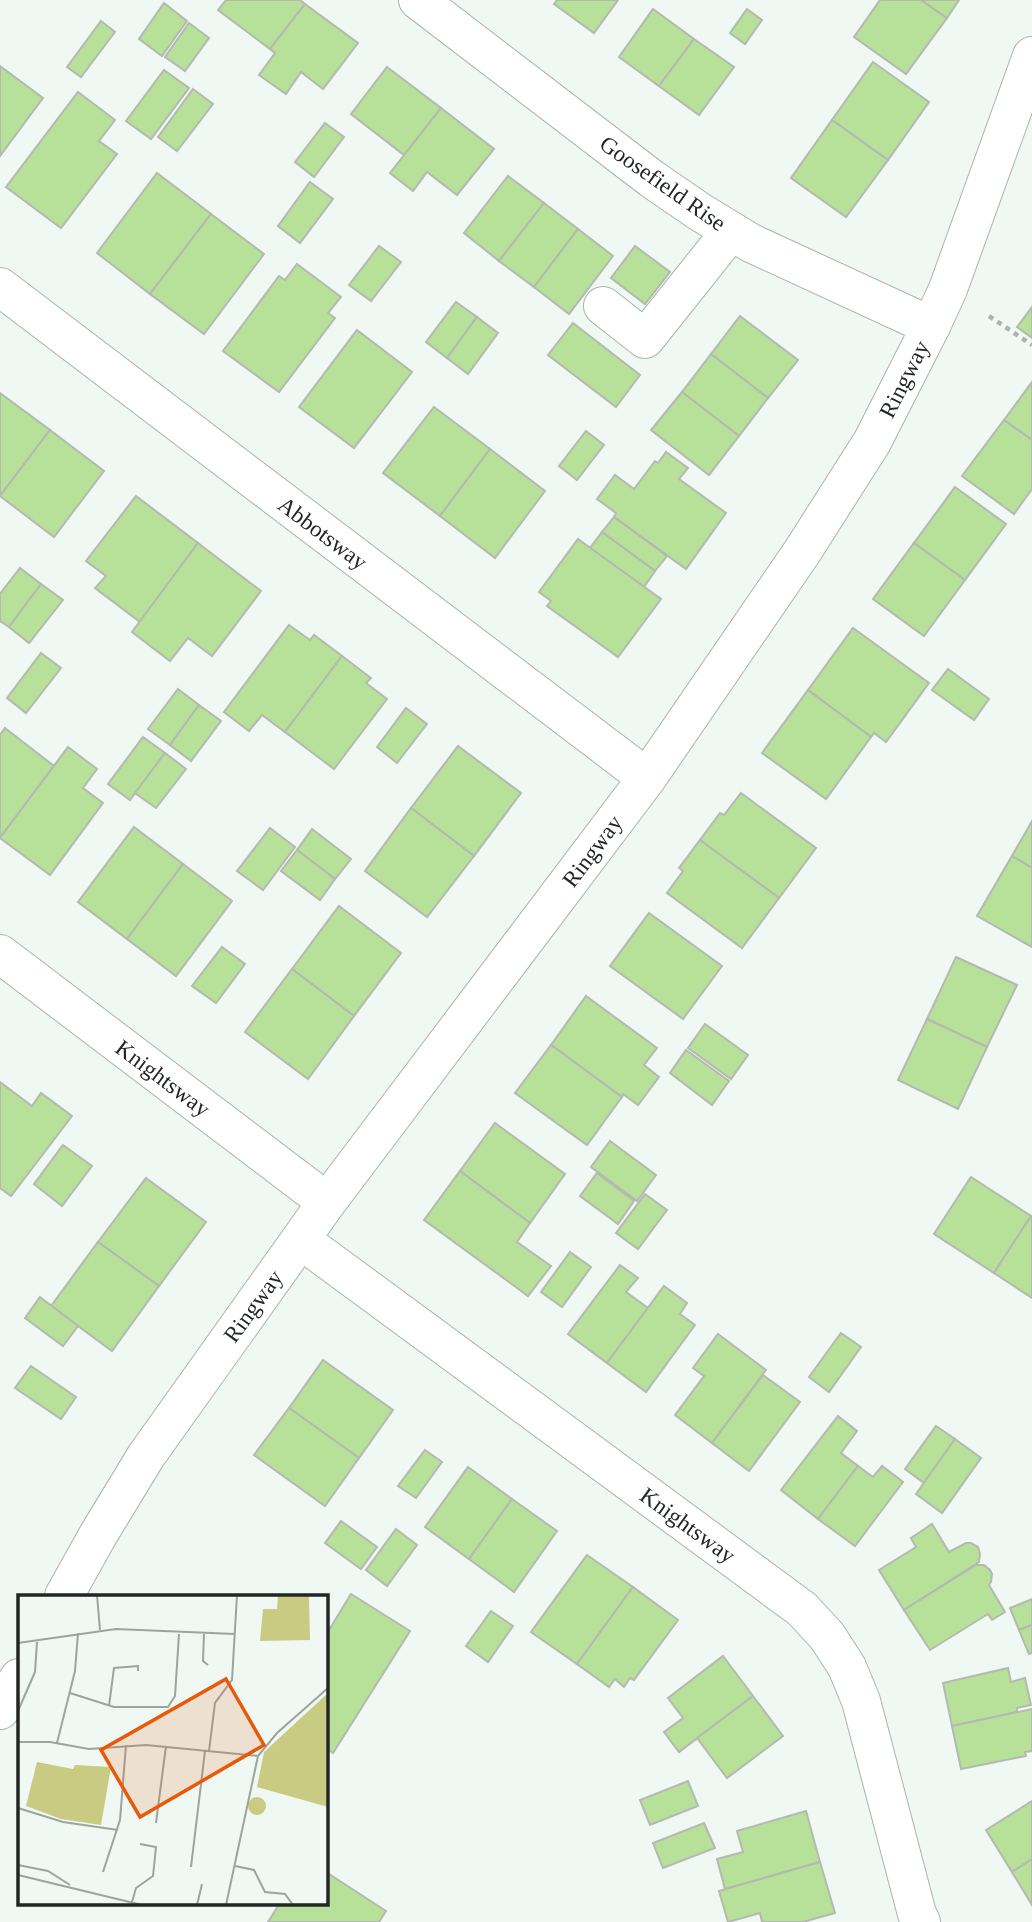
<svg xmlns="http://www.w3.org/2000/svg" width="1032" height="1922" viewBox="0 0 1032 1922" font-family="'Times New Roman',serif">
	<style>
		.building { fill: #b7e099; stroke: #b4b9b1; stroke-width: 2 }
		.lines { fill: none; stroke-linecap: round; stroke-linejoin: round }
		.minor-casing { stroke: #abb3ae; stroke-width: 40 }
		.path { stroke: #acb4af; stroke-width: 4.5; stroke-dasharray: 5 5; stroke-linecap: butt }
		.minor { stroke: #fff; stroke-width: 38 }
		.labels { text-anchor: middle; stroke-width: 7; stroke-linejoin: round; paint-order: stroke }
		.street-label { font-size: 23px; fill: #222624; stroke: #fff }
		.inset-road { fill: none; stroke: #9da4a0; stroke-width: 2 }
		.view { fill: #e8590c; fill-opacity: 0.15; stroke: #e8590c; stroke-width: 3.5 }
		.inset-edge { fill: none; stroke: #222624; stroke-width: 3.5 }
	</style>
	<rect width="100%" height="100%" fill="#eff8f2"/>
	<g class="building">
		<polygon points="226,0 300,0 305,4 270,49 218,10"/>
		<polygon points="557,0 618,0 594,33 554,4"/>
		<polygon points="880,0 921,0 947,18 906,74 854,37"/>
		<polygon points="921,0 959,0 947,18"/>
		<polygon points="164,3 187,21 162,56 139,39"/>
		<polygon points="305,4 358,43 323,89 301,72 286,94 259,75 275,53 270,49"/>
		<polygon points="653,9 694,39 659,86 619,57"/>
		<polygon points="747,9 762,20 745,44 730,33"/>
		<polygon points="101,21 115,32 81,77 67,67"/>
		<polygon points="189,23 209,38 185,71 165,57"/>
		<polygon points="694,39 734,67 699,115 659,86"/>
		<polygon points="873,62 929,102 888,160 832,120"/>
		<polygon points="0,66 43,98 0,156"/>
		<polygon points="387,67 441,108 404,155 351,114"/>
		<polygon points="164,70 189,88 151,139 126,121"/>
		<polygon points="193,89 213,104 177,151 158,137"/>
		<polygon points="78,92 115,120 99,141 117,154 61,228 6,187"/>
		<polygon points="441,108 494,149 457,195 427,172 413,191 390,173"/>
		<polygon points="832,120 888,160 846,217 791,178"/>
		<polygon points="325,123 344,137 314,177 295,162"/>
		<polygon points="157,173 211,214 150,294 97,253"/>
		<polygon points="508,176 544,203 499,261 464,233"/>
		<polygon points="310,182 333,199 300,243 278,226"/>
		<polygon points="544,203 578,229 534,287 499,261"/>
		<polygon points="211,214 264,254 204,334 150,294"/>
		<polygon points="578,229 613,256 569,314 534,287"/>
		<polygon points="379,246 401,262 371,301 349,285"/>
		<polygon points="635,246 670,272 645,304 611,278"/>
		<polygon points="297,264 341,297 328,313 335,318 279,392 223,351 279,276 285,280"/>
		<polygon points="456,302 477,317 447,358 426,342"/>
		<polygon points="1032,307 1032,338 1017,327"/>
		<polygon points="740,316 798,360 768,398 711,354"/>
		<polygon points="477,317 498,333 468,374 447,358"/>
		<polygon points="573,323 640,375 616,407 548,355"/>
		<polygon points="357,330 412,372 354,448 299,407"/>
		<polygon points="711,354 768,398 739,436 682,392"/>
		<polygon points="1032,382 1032,440 1004,420"/>
		<polygon points="682,392 739,436 709,475 651,430"/>
		<polygon points="0,393 50,430 0,496"/>
		<polygon points="434,407 490,449 440,516 383,473"/>
		<polygon points="1004,420 1032,440 1032,489 1014,514 962,476"/>
		<polygon points="50,430 104,471 54,537 0,496"/>
		<polygon points="586,431 604,445 577,480 559,466"/>
		<polygon points="490,449 545,491 495,558 440,516"/>
		<polygon points="666,452 688,468 679,479 726,513 686,569 614,517 616,513 597,499 615,475 634,489 655,461 658,463"/>
		<polygon points="955,487 1006,524 965,580 914,543"/>
		<polygon points="136,496 198,543 140,622 95,588 106,576 86,561"/>
		<polygon points="614,517 667,556 655,571 602,532"/>
		<polygon points="602,532 655,571 644,587 590,548"/>
		<polygon points="578,539 661,599 618,657 547,606 551,601 539,592"/>
		<polygon points="198,543 261,591 212,656 188,638 170,661 132,632"/>
		<polygon points="914,543 965,580 924,636 873,599"/>
		<polygon points="20,568 41,584 9,627 0,621 0,594"/>
		<polygon points="41,584 63,600 29,643 9,627"/>
		<polygon points="289,625 310,640 314,635 342,656 285,732 262,715 249,731 224,712"/>
		<polygon points="853,628 929,683 886,742 874,733 871,737 808,690"/>
		<polygon points="41,653 61,668 26,713 7,698"/>
		<polygon points="342,656 371,678 366,683 387,699 334,769 285,732"/>
		<polygon points="948,669 989,699 974,720 932,690"/>
		<polygon points="178,689 199,705 170,745 148,729"/>
		<polygon points="808,690 871,737 826,799 762,753"/>
		<polygon points="199,705 221,721 191,761 170,745"/>
		<polygon points="406,708 427,724 397,763 377,747"/>
		<polygon points="5,728 54,766 0,838 0,735"/>
		<polygon points="143,737 165,753 130,800 108,784"/>
		<polygon points="458,746 521,793 474,856 411,808"/>
		<polygon points="68,747 97,769 83,788 103,803 50,875 0,838"/>
		<polygon points="165,753 186,769 156,808 135,793"/>
		<polygon points="741,793 816,848 779,898 700,840 720,813 724,815"/>
		<polygon points="411,808 474,856 427,917 365,871"/>
		<polygon points="1032,821 1032,868 1012,856"/>
		<polygon points="134,827 183,864 127,939 78,902"/>
		<polygon points="270,828 295,847 263,890 237,871"/>
		<polygon points="312,829 351,859 335,879 297,850"/>
		<polygon points="700,840 779,898 742,948 667,893 683,871 679,868"/>
		<polygon points="297,850 335,879 320,900 281,871"/>
		<polygon points="1012,856 1032,868 1032,947 977,916"/>
		<polygon points="183,864 232,901 176,976 127,939"/>
		<polygon points="339,906 401,953 354,1016 292,969"/>
		<polygon points="649,913 722,966 683,1019 610,966"/>
		<polygon points="222,947 245,964 216,1003 192,986"/>
		<polygon points="956,957 1017,985 987,1047 927,1019"/>
		<polygon points="292,969 354,1016 308,1079 245,1032"/>
		<polygon points="586,996 657,1048 644,1065 659,1077 638,1105 623,1094 622,1097 551,1045"/>
		<polygon points="927,1019 987,1047 958,1109 898,1080"/>
		<polygon points="705,1024 748,1055 731,1079 688,1048"/>
		<polygon points="551,1045 622,1097 587,1145 515,1093"/>
		<polygon points="686,1050 729,1081 712,1105 670,1073"/>
		<polygon points="0,1082 32,1106 41,1093 72,1116 11,1196 0,1188"/>
		<polygon points="495,1123 565,1174 530,1223 460,1171"/>
		<polygon points="610,1141 656,1175 637,1201 591,1167"/>
		<polygon points="63,1145 92,1166 62,1206 34,1184"/>
		<polygon points="460,1171 530,1223 517,1242 551,1266 528,1296 424,1220"/>
		<polygon points="597,1173 634,1201 618,1224 580,1196"/>
		<polygon points="971,1177 1031,1216 994,1273 934,1234"/>
		<polygon points="146,1178 206,1222 159,1286 98,1242"/>
		<polygon points="645,1194 667,1210 638,1249 616,1233"/>
		<polygon points="1031,1216 1032,1217 1032,1298 994,1273"/>
		<polygon points="98,1242 159,1286 112,1351 51,1306"/>
		<polygon points="570,1252 591,1267 562,1307 541,1292"/>
		<polygon points="620,1265 638,1278 626,1292 648,1308 607,1363 568,1334"/>
		<polygon points="664,1286 687,1303 680,1314 695,1325 646,1392 607,1363"/>
		<polygon points="40,1297 78,1326 63,1346 25,1318"/>
		<polygon points="841,1333 861,1347 829,1392 809,1377"/>
		<polygon points="718,1334 766,1370 712,1443 675,1415 704,1376 693,1368"/>
		<polygon points="323,1360 393,1410 359,1458 289,1408"/>
		<polygon points="31,1366 76,1397 61,1419 15,1388"/>
		<polygon points="763,1375 800,1402 749,1471 712,1443"/>
		<polygon points="289,1408 359,1458 325,1506 254,1455"/>
		<polygon points="838,1416 857,1431 841,1453 858,1466 818,1519 781,1490"/>
		<polygon points="936,1426 955,1439 924,1483 905,1469"/>
		<polygon points="955,1439 981,1458 942,1513 916,1494"/>
		<polygon points="425,1450 442,1462 416,1498 398,1486"/>
		<polygon points="858,1466 873,1477 882,1466 903,1482 855,1546 818,1519"/>
		<polygon points="468,1467 512,1499 469,1559 425,1527"/>
		<polygon points="512,1499 557,1531 514,1592 469,1559"/>
		<polygon points="341,1521 377,1547 361,1569 325,1543"/>
		<polygon points="932,1524 949,1552 966,1543 971,1543 978,1547 980,1554 979,1562 904,1610 879,1570 916,1547 911,1538"/>
		<polygon points="396,1529 417,1545 387,1586 366,1570"/>
		<polygon points="587,1555 633,1587 577,1664 531,1632"/>
		<polygon points="976,1565 984,1565 990,1570 992,1574 991,1582 989,1585 1005,1612 992,1620 988,1614 930,1650 904,1610"/>
		<polygon points="633,1587 678,1620 634,1680 630,1678 624,1687 615,1679 609,1687 577,1664"/>
		<polygon points="351,1594 410,1631 333,1753 326,1748 326,1635"/>
		<polygon points="1032,1599 1032,1625 1019,1630 1010,1608"/>
		<polygon points="491,1611 513,1626 488,1662 466,1646"/>
		<polygon points="1032,1625 1032,1653 1029,1654 1019,1630"/>
		<polygon points="723,1656 753,1696 679,1752 664,1732 683,1718 668,1698"/>
		<polygon points="1008,1668 1011,1682 1025,1678 1031,1705 1017,1708 1017,1712 952,1726 943,1683"/>
		<polygon points="753,1696 783,1736 727,1778 697,1738"/>
		<polygon points="1032,1709 1032,1751 1025,1752 1026,1756 961,1769 952,1726"/>
		<polygon points="688,1781 698,1806 650,1825 640,1800"/>
		<polygon points="1032,1801 1032,1859 1012,1872 986,1830"/>
		<polygon points="806,1811 820,1862 725,1889 717,1859 743,1852 737,1831"/>
		<polygon points="704,1823 715,1848 663,1868 653,1843"/>
		<polygon points="1032,1859 1032,1905 1012,1872"/>
		<polygon points="820,1862 835,1913 803,1922 762,1922 760,1913 728,1922 719,1891"/>
		<polygon points="326,1872 386,1911 379,1922 268,1922 280,1903 326,1903"/>
	</g>
	<g class="lines">
		<g class="minor-casing">
			<g id="minor">
				<polyline points="418,0 652,179 700,212 751,243 931,326"/>
				<polyline points="0,287 647,778"/>
				<polyline points="603,306 645,339 731,231"/>
				<polyline points="0,954 327,1202"/>
				<polyline points="301,1240 802,1609 827,1636 847,1667 861,1701 917,1914 921,1922"/>
				<polyline points="64,1596 98,1535 146,1456 327,1202 647,778 802,552 872,442 931,326 948,289 1032,56"/>
				<polyline points="0,1710 19,1678"/>
			</g>
		</g>
		<polyline class="path" points="989,316 1032,345"/>
		<use href="#minor" class="minor"/>
	</g>
	<g class="labels">
		<g class="street-label">
			<text transform="translate(663 183) rotate(35)" y="8">Goosefield Rise</text>
			<text transform="translate(904 379) rotate(-63)" y="8">Ringway</text>
			<text transform="translate(323 533) rotate(37)" y="8">Abbotsway</text>
			<text transform="translate(592 851) rotate(-53)" y="8">Ringway</text>
			<text transform="translate(163 1078) rotate(37)" y="8">Knightsway</text>
			<text transform="translate(253 1306) rotate(-54)" y="8">Ringway</text>
			<text transform="translate(688 1525) rotate(36)" y="8">Knightsway</text>
		</g>
	</g>
	<g transform="translate(18 1595)">
		<rect width="310" height="310" fill="#eff8f2"/>
		<path d="M260,0H291L292,45L242,46L245,14H259ZM310,98V212L239,192L246,157ZM19,167L55,174L57,170L93,172L83,230L43,224L8,211ZM230 211a9 9 0 1 1 18 0a9 9 0 1 1-18 0Z" fill="#cacb82"/>
		<path class="inset-road" d="M79,0L82,35M186,39L185,66L190,70M0,48L98,34L217,39M52,98L96,112H150L157,101L161,39M91,111L96,73L120,71V76M0,116L17,77L19,47M0,147H32L71,154L128,150L240,161M39,148L57,76L60,38M191,156L197,108L214,85L219,0M0,213L45,227L100,235M138,228L148,151M0,270L30,276L52,290M217,271L236,275L247,297L267,299L275,310M173,272L187,156M85,277L102,225L108,150M0,280L124,310M114,307L118,293L135,281L138,252L122,249M179,310L184,289M208,310L240,161L259,138L310,93"/>
		<path class="view" d="M208,84L246,150L122,222L83,155Z"/>
		<rect width="310" height="310" class="inset-edge"/>
	</g>
</svg>
